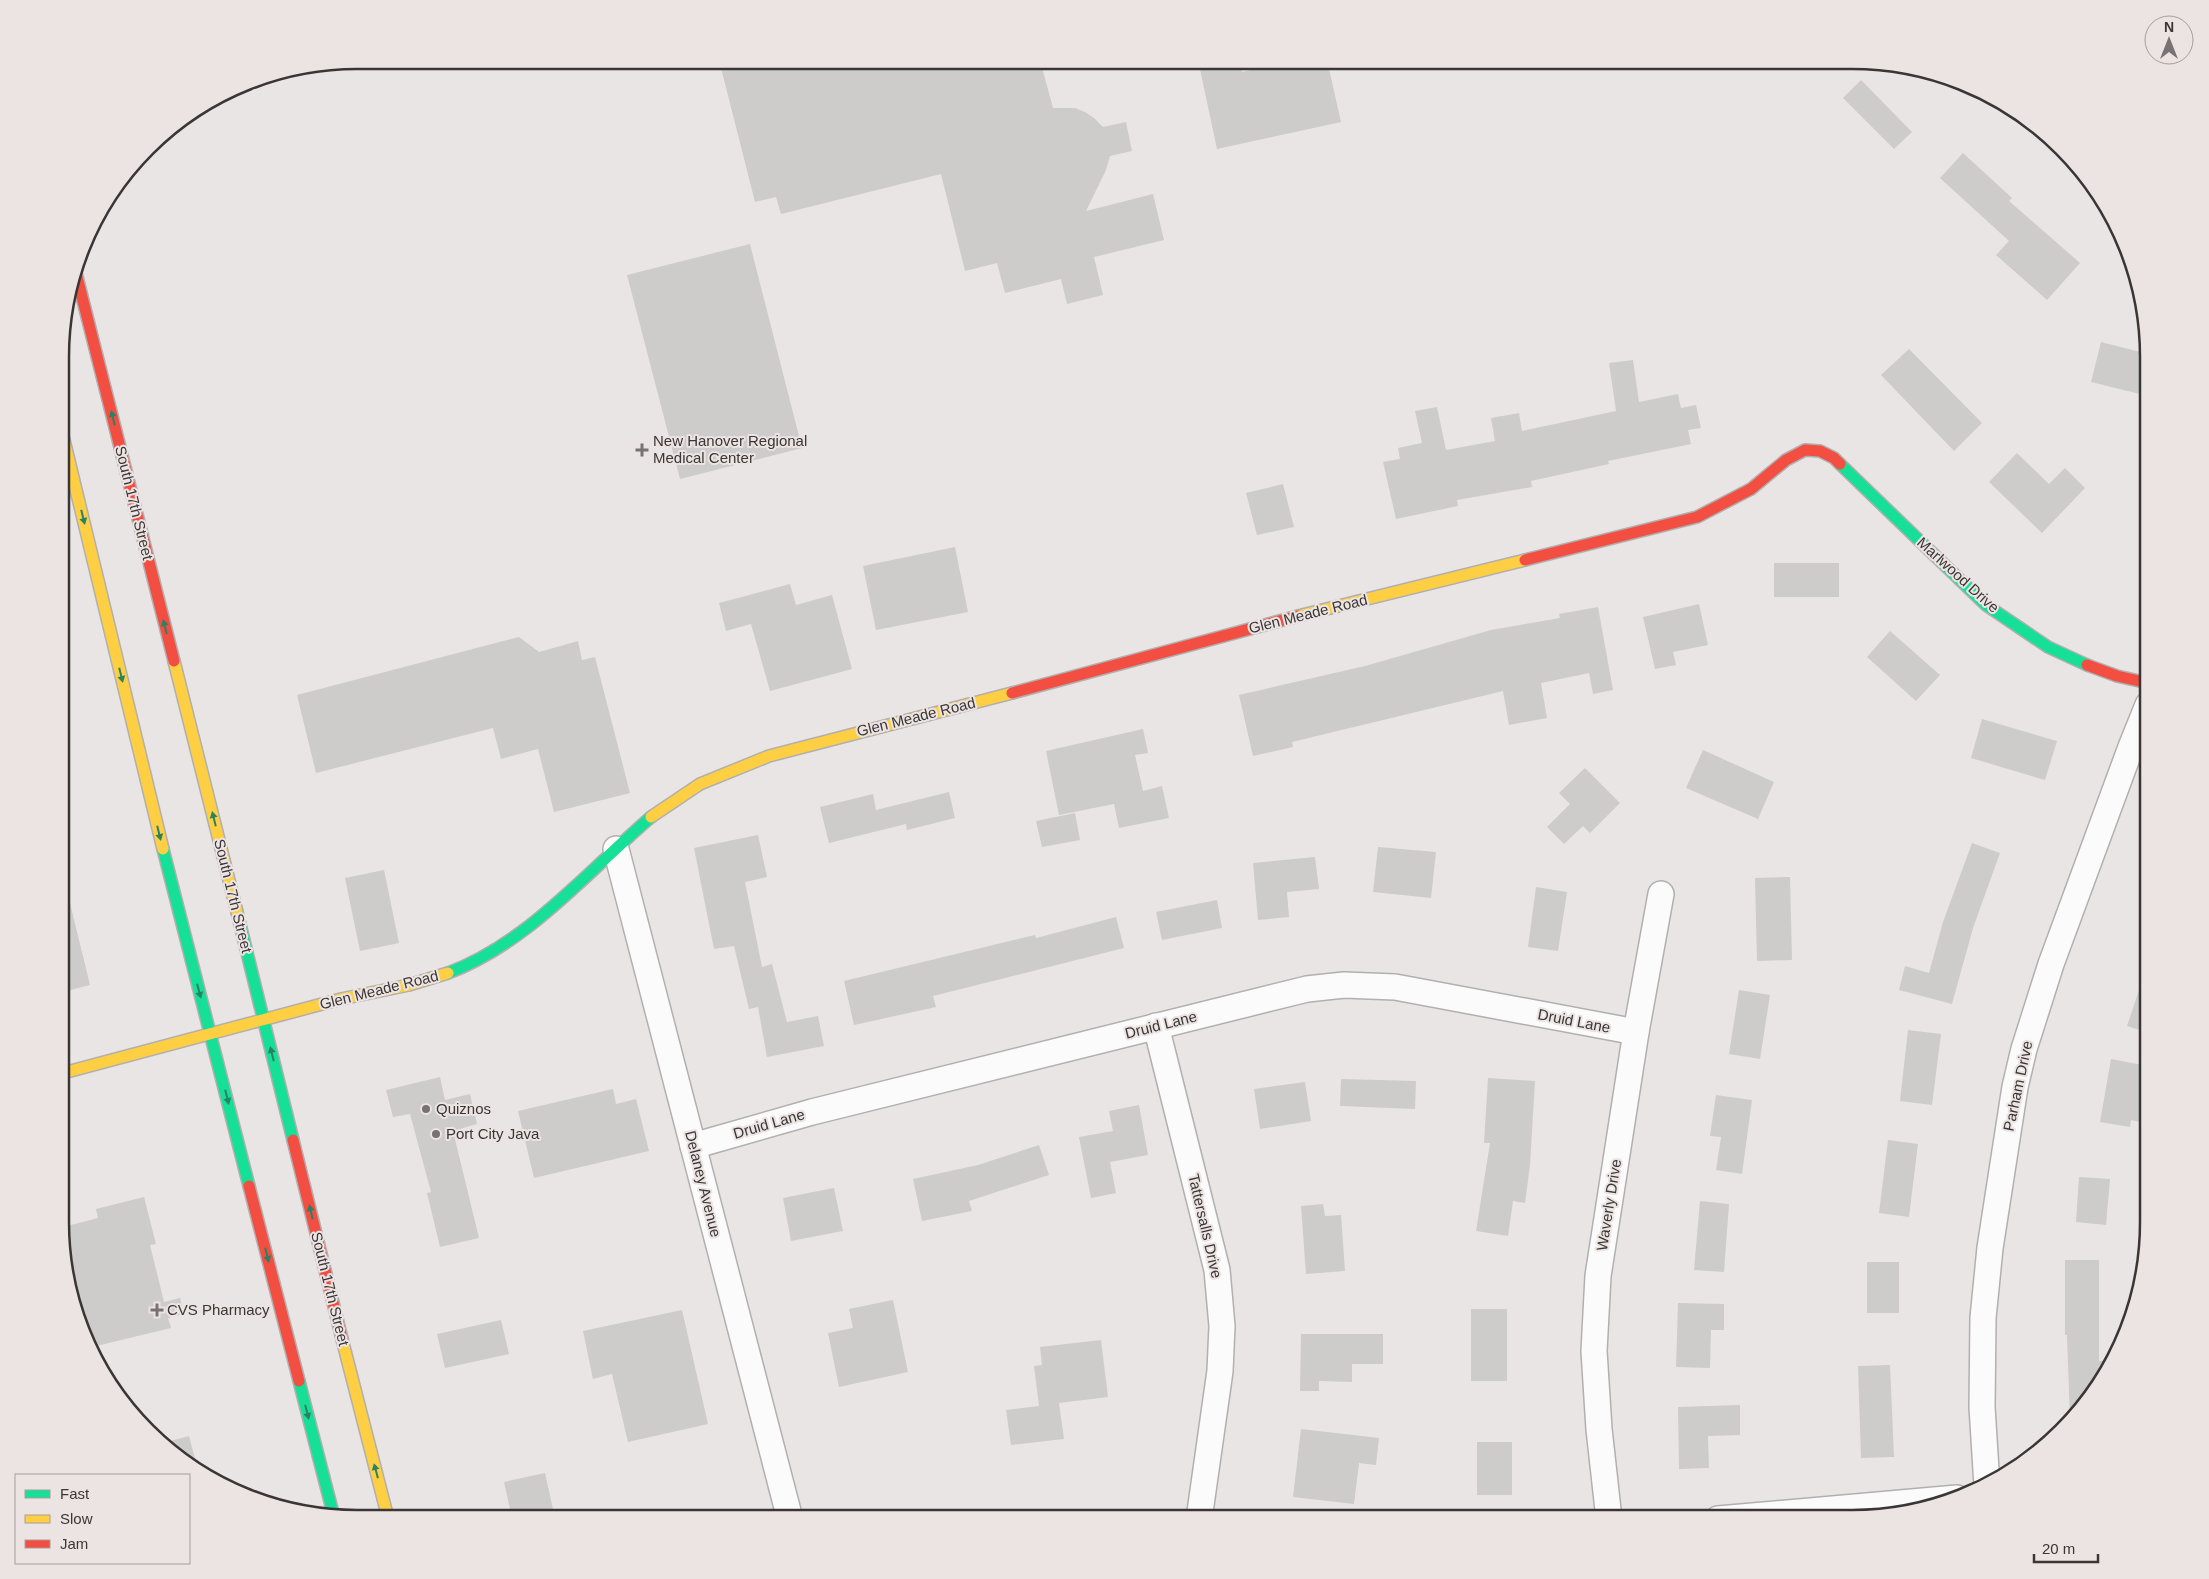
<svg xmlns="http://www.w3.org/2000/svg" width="2209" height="1579" viewBox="0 0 2209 1579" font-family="Helvetica,sans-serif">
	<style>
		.building { fill: #cecbcb }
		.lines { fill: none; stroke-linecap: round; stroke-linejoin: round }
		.street-casing { stroke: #b2afaf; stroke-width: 28 }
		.fast-casing { stroke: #b2afaf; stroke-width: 14 }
		.slow-casing { stroke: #b2afaf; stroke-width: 14 }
		.jam-casing { stroke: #b2afaf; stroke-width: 14 }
		.street { stroke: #fcfbfb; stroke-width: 25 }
		.fast { stroke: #16e098; stroke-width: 11 }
		.slow { stroke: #ffcf43; stroke-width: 11 }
		.jam { stroke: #f24e42; stroke-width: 11 }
		.oneway { fill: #2a8262 }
		.poi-dot { fill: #787373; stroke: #ece4e3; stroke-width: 2 }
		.labels { text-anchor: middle; stroke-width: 4; stroke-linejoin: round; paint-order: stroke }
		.poi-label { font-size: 15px; fill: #3a3636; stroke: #ece4e3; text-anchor: start }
		.street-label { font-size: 15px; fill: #3a3636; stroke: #ece4e3 }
		.rim { fill: none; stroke: #3a3636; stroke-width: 2.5 }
	</style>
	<rect width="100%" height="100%" fill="#eae5e5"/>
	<g class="building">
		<polygon points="719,60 1040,60 1053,108 1075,108 1085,112 1094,118 1103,127 1126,122 1132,151 1110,156 1106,170 1086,211 1153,194 1164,240 1094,257 1103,295 1067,304 1061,279 1005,293 997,263 965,271 941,174 781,214 776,197 755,202"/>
		<polygon points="1198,60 1239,60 1242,72 1294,60 1327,60 1341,122 1217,149"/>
		<polygon points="1861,80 1912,132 1894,149 1843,98"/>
		<polygon points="1963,153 2012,198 2009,201 2080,263 2047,300 1996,255 2009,241 1940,178"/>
		<polygon points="750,244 802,448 680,479 627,275"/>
		<polygon points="2101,342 2148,354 2148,396 2091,382"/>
		<polygon points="1909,349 1982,423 1954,451 1881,375"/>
		<polygon points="1633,360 1639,402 1678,394 1681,408 1696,405 1701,428 1688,430 1691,444 1608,461 1609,464 1531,481 1532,487 1457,500 1458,506 1396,519 1383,462 1400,459 1398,448 1422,443 1415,411 1437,407 1446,450 1495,441 1491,418 1519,413 1522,431 1616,411 1609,363"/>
		<polygon points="2017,453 2049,484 2065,468 2085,488 2042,533 1989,482"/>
		<polygon points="1283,484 1294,527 1257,535 1246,493"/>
		<polygon points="955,547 968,612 876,630 863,566"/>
		<rect x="1774" y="563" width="65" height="34"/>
		<polygon points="790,584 796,605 832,595 852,669 770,691 751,624 726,631 719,603"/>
		<polygon points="1699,604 1708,645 1673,652 1676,665 1655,669 1643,617"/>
		<polygon points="1598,607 1613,690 1593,694 1589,673 1541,683 1547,718 1509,725 1503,691 1292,742 1293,747 1253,756 1239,695 1365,666 1491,630 1560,618 1559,614"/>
		<polygon points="1890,631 1940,675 1916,701 1867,657"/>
		<polygon points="519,637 539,652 578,641 582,660 595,657 630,793 554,812 538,749 501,759 493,728 316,773 297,695"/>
		<polygon points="1982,719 2057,741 2045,780 1971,758"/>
		<polygon points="1143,729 1148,753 1135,755 1143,791 1162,786 1169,818 1119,828 1114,804 1059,815 1046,751"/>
		<polygon points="1703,750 1774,782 1758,819 1686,788"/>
		<polygon points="1585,768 1620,803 1590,833 1583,826 1564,844 1547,827 1570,804 1559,793"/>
		<polygon points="949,792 955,818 907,830 906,824 829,843 820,807 873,794 876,810"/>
		<polygon points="1075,813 1080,840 1042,847 1036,821"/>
		<polygon points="758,835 767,877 745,882 762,967 772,964 787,1022 818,1016 824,1046 767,1057 758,1007 749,1009 734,946 714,949 694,848"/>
		<polygon points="1972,843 2000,853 1973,928 1952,1004 1899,990 1905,966 1929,973 1943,922"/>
		<polygon points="1378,847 1436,852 1431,898 1373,892"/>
		<polygon points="1315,857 1319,889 1287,892 1289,917 1258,920 1253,863"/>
		<polygon points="384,870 399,943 360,951 345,878"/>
		<polygon points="1790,877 1792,960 1757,961 1755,878"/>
		<polygon points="1536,887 1567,892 1558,951 1528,947"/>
		<polygon points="69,899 90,985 63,992 63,900"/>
		<polygon points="1217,900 1222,928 1162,940 1156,912"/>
		<polygon points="1116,917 1124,948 933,996 936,1007 854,1025 844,981 1035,935 1036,938"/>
		<polygon points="2145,972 2148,972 2148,1033 2127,1026"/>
		<polygon points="1739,990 1770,995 1760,1059 1729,1054"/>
		<polygon points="1908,1030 1941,1034 1932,1105 1900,1101"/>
		<polygon points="2111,1059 2143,1065 2141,1080 2148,1081 2148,1124 2131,1120 2130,1127 2100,1122"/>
		<polygon points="440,1077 445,1100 470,1094 477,1124 453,1131 479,1238 440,1247 427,1193 431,1192 410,1114 393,1117 386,1090"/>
		<polygon points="1488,1078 1535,1081 1530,1165 1525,1203 1513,1201 1508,1236 1476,1231 1490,1143 1484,1143"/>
		<polygon points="1341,1079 1416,1081 1415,1109 1340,1106"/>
		<polygon points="1305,1082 1311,1121 1260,1129 1254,1089"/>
		<polygon points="613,1089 616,1104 636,1099 649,1151 534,1178 518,1111"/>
		<polygon points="1716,1095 1752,1100 1742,1174 1716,1170 1721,1137 1710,1136"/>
		<polygon points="1139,1105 1148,1155 1110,1162 1116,1193 1091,1198 1079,1137 1113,1131 1109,1111"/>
		<polygon points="1888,1140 1918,1144 1909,1217 1879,1213"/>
		<polygon points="1039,1145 1049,1175 969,1201 972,1211 922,1221 913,1179 978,1165"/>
		<polygon points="2079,1177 2110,1179 2106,1225 2076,1222"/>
		<polygon points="834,1188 843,1231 791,1241 783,1198"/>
		<polygon points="144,1197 156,1244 150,1245 164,1302 180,1298 184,1314 168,1318 171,1328 92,1347 83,1320 63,1240 63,1227 98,1218 96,1209"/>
		<polygon points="1700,1201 1729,1204 1724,1272 1694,1270"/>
		<polygon points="1323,1204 1325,1216 1341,1215 1345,1271 1306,1274 1301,1206"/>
		<polygon points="2065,1260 2099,1260 2099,1361 2112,1360 2087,1403 2070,1421 2067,1335 2065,1335"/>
		<rect x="1867" y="1262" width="32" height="51"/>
		<polygon points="893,1300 908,1372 839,1387 828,1333 853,1328 849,1309"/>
		<polygon points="1678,1303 1724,1304 1724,1330 1711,1330 1710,1368 1676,1367"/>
		<rect x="1471" y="1309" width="36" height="72"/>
		<polygon points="682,1310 708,1424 628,1442 612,1374 593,1379 583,1331"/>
		<polygon points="501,1320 509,1354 445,1368 437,1334"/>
		<polygon points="1301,1334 1383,1334 1383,1364 1352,1364 1352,1382 1319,1381 1319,1391 1300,1391"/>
		<polygon points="1101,1340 1108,1397 1059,1403 1064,1439 1011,1445 1006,1410 1039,1406 1034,1366 1042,1365 1040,1347"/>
		<polygon points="1890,1365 1894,1457 1861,1458 1858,1366"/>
		<polygon points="1740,1405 1740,1435 1708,1436 1709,1468 1679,1469 1678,1407"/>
		<polygon points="1301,1429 1379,1438 1376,1465 1359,1463 1354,1504 1293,1497"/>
		<polygon points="189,1436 198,1470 176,1457 163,1443"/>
		<rect x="1477" y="1442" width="35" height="53"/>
		<polygon points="545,1473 555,1518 512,1518 504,1482"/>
	</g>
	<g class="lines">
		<g class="street-casing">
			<g id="street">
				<polyline points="616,849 790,1519"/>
				<polyline points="1156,1026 1217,1270 1222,1326 1220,1371 1199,1519"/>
				<polyline points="693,1146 812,1112 1307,989 1344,985 1395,987 1636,1032"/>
				<polyline points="1987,1486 1982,1407 1983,1318 1990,1248 2015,1087 2024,1049 2051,964 2131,747 2148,705"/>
				<polyline points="1609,1519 1599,1429 1594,1351 1598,1276 1636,1032 1661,894"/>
				<polyline points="1718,1519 1957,1498"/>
			</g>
		</g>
		<g class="fast-casing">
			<g id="fast">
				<polyline points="1840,464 1986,605 2048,647 2087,665"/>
				<polyline points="163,849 249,1186"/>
				<polyline points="237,912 293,1140"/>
				<path d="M448,973C528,943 587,872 651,817"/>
				<polyline points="299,1381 334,1517"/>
			</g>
		</g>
		<g class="slow-casing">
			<g id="slow">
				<polyline points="63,436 163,849"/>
				<polyline points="1298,616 1525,560"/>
				<polyline points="174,661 237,912"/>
				<polyline points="651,817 700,784 769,756 1012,693"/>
				<polyline points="63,1073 341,999 409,985 448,973"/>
				<polyline points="342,1339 388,1518"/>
			</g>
		</g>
		<g class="jam-casing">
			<g id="jam">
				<polyline points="76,273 174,661"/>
				<polyline points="1525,560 1697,517 1751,489 1786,460 1805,450 1820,451 1834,458 1840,464"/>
				<polyline points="2087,665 2117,676 2148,683"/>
				<polyline points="1012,693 1298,616"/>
				<polyline points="293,1140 342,1339"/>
				<polyline points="249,1186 299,1381"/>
			</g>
		</g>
		<use href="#street" class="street"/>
		<use href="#fast" class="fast"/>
		<use href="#slow" class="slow"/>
		<use href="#jam" class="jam"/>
	</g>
	<defs><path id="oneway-solid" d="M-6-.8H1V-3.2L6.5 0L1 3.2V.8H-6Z" transform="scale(1.25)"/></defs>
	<g class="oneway">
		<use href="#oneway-solid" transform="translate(113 418) rotate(-104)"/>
		<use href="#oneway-solid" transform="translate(83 517) rotate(76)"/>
		<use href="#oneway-solid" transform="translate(165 627) rotate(-104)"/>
		<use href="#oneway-solid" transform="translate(121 675) rotate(76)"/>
		<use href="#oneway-solid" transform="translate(214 819) rotate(-104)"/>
		<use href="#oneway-solid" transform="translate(159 833) rotate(76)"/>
		<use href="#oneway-solid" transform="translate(199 991) rotate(75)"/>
		<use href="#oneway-solid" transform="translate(272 1054) rotate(-104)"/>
		<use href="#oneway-solid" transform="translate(227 1097) rotate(76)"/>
		<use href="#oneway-solid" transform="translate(311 1212) rotate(-103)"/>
		<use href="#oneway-solid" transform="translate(267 1255) rotate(76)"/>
		<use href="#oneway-solid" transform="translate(307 1412) rotate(76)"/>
		<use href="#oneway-solid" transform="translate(376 1471) rotate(-105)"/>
	</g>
	<g class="poi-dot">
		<path d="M639.5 442.5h5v5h5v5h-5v5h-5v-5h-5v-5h5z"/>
		<circle cx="426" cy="1109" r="5"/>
		<circle cx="436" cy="1134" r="5"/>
		<path d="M154.5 1302.5h5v5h5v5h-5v5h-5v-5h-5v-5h5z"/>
	</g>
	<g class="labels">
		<g class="poi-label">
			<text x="653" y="446">New Hanover Regional<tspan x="653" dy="17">Medical Center</tspan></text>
			<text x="436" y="1114">Quiznos</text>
			<text x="446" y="1139">Port City Java</text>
			<text x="167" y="1315">CVS Pharmacy</text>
		</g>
		<g class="street-label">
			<text transform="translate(134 503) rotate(76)" y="5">South 17th Street</text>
			<text transform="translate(1958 575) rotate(42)" y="5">Marlwood Drive</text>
			<text transform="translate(1308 614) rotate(-14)" y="5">Glen Meade Road</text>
			<text transform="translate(916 717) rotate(-14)" y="5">Glen Meade Road</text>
			<text transform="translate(233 896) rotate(76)" y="5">South 17th Street</text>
			<text transform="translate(379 990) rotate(-14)" y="5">Glen Meade Road</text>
			<text transform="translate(1574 1021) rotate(11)" y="5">Druid Lane</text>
			<text transform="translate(1161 1025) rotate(-14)" y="5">Druid Lane</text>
			<text transform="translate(2018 1086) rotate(-78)" y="5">Parham Drive</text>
			<text transform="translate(769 1124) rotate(-16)" y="5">Druid Lane</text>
			<text transform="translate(703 1184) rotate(76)" y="5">Delaney Avenue</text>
			<text transform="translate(1609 1205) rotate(-81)" y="5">Waverly Drive</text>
			<text transform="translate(1205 1226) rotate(77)" y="5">Tattersalls Drive</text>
			<text transform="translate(330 1289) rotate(76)" y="5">South 17th Street</text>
		</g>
	</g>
	<path d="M0 0H2209V1579H0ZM357 69H1852A288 288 0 0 1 2140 357V1222A288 288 0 0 1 1852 1510H357A288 288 0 0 1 69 1222V357A288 288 0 0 1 357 69Z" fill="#ece4e3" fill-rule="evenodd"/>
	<path class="rim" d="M357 69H1852A288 288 0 0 1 2140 357V1222A288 288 0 0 1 1852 1510H357A288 288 0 0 1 69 1222V357A288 288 0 0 1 357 69Z"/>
	<rect x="15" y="1474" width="175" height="90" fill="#ece4e3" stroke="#a59e9e"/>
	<rect x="25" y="1490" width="25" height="8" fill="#16e098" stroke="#a59e9e"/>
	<text x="60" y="1499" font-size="15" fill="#3a3636">Fast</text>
	<rect x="25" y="1515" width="25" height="8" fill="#ffcf43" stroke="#a59e9e"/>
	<text x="60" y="1524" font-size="15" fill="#3a3636">Slow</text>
	<rect x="25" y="1540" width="25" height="8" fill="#f24e42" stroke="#a59e9e"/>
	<text x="60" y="1549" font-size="15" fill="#3a3636">Jam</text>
	<g transform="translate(2169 40)"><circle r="24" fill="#ece4e3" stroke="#a59e9e"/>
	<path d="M0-4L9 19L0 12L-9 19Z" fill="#787373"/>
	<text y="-8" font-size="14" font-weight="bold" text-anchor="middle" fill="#3a3636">N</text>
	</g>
	<path d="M2034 1554v8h64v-8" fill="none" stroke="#3a3636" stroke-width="2.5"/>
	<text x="2042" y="1554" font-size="15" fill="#3a3636" stroke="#ece4e3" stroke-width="4" paint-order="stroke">20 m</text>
</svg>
